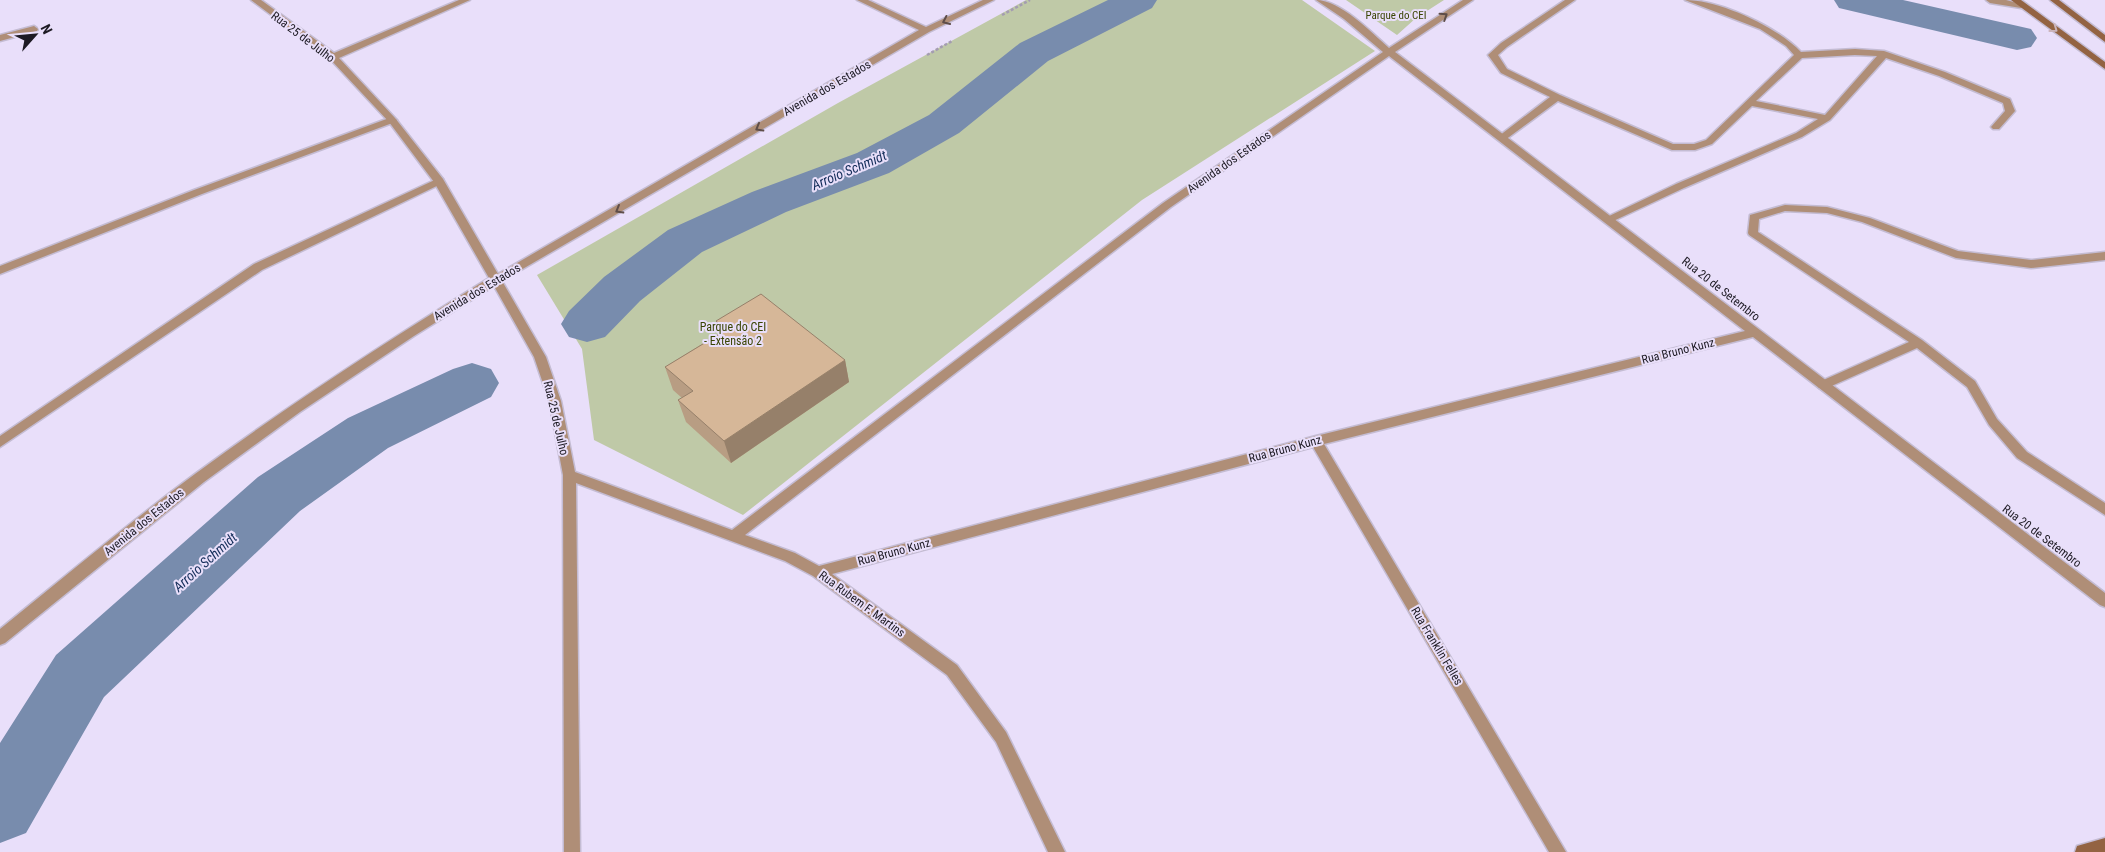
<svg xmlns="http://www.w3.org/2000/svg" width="2105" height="852" viewBox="0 0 2105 852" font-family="'Roboto Condensed',sans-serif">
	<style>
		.green { fill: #bfc9a7 }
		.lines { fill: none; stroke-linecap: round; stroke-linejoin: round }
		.river { fill: #788cad; fill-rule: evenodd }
		.service-casing { stroke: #c4bcd3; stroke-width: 3 }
		.minor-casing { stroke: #c4bcd3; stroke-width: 3 }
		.secondary-casing { stroke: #c4bcd3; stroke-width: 3 }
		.path { stroke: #a49cb1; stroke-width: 2.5; stroke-dasharray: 3 2; stroke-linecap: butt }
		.service { fill: #af8e77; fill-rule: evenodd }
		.minor { fill: #af8e77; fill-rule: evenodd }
		.secondary { fill: #936342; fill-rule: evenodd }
		.wall { fill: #b89d83 }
		.shaded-wall { fill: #96806a }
		.building { fill: #d6b798; stroke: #96806a }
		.oneway { stroke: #5f4e49 }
		.oneway2 { stroke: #cbb4ba }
		.labels { text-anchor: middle; stroke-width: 4; stroke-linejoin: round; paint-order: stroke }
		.far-park-label { font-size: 11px; fill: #394402; stroke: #e9dffa }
		.street-label { font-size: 12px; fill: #1d1a23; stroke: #e9dffa }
		.park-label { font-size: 12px; fill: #394402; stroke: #e9dffa }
		.water-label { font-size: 14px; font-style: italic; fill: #152e5a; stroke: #e9dffa }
	</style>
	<rect width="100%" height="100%" fill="#e9dffa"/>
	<g class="green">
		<polygon points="1026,0 1302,0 1375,51 1142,200 743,515 594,440 582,349 537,275 838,103"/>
		<polygon points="1346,0 1444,0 1416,18 1397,35"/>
	</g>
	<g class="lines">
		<g class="river">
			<polygon points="1108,0 1157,0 1152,8 1048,61 959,133 889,173 786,212 702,252 640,301 605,337 587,342 569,337 561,324 569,311 604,277 668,230 752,192 857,153 929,115 1020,43"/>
			<polygon points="1834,0 1903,0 2031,29 2037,38 2031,47 2017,50 1839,8"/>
			<polygon points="472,363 491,369 499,383 491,397 388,448 300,511 104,697 26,833 0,843 0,743 56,655 258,477 348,418 453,369"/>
		</g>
		<g class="service-casing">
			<g id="service">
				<path d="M1565,0H1575L1507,47L1498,55L1507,69L1560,95L1673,144H1694L1706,140L1794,55L1786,46L1760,29L1685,0C1720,0 1777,27 1801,52L1855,49L1884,51L1945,72L2010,99L2015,111L1999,129H1993L1991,127L2005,111L2003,103L1939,76L1886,58L1830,120L1802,137L1684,188L1609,223L1605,222L1604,220L1605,218L1676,184L1796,133L1818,119L1752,106L1712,144L1695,150H1672L1558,101L1505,140H1499V136L1550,97L1501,73L1488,55L1501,43ZM1855,55L1877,56L1825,115L1756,101L1802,58Z"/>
				<polygon points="1986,0 2006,0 2025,5 2021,8 1990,3"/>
				<polygon points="34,26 38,29 37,31 0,41 0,35"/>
				<polygon points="392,117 397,120 395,122 202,194 0,274 0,266 194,190"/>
				<polygon points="439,178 443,179 443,183 262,270 0,447 0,436 254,264"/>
				<polygon points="1785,205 1827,207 1870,218 1958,251 2031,260 2105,252 2105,260 2031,268 1956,258 1862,222 1827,213 1785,211 1759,219 1758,232 1922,340 1975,381 1997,419 2027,452 2105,503 2105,515 2017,458 1989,425 1967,387 1917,348 1827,388 1819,388 1817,385 1819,382 1909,342 1749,235 1748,233 1750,215"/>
			</g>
		</g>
		<g class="minor-casing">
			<path id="minor" d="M251,0H261L334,53L459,0H470L339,58L395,118L443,179L498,274L919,30L857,0H868L926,27L983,0H994L929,32L502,281L546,357L561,401L575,472L732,530L1163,203L1383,52L1344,19L1316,0C1340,0 1371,32 1389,48L1463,0H1473L1395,52L2105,593V607L2100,605L1753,337L1324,444L1566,852H1549L1313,447L832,574L957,665L1006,732L1065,852H1048L996,742L947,675L813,576L785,561L576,483L580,852H564L563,475L549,401L534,357L494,286L414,336L300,412L204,482L5,643L0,645V629L5,625C68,574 130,522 195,474C290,404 389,340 489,278L434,182L389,122L330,59ZM1389,56L1745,331L1316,436L819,566L795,553L745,535L1171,207Z"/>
		</g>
		<g class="secondary-casing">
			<g id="secondary">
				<polygon points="2011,0 2021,0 2105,62 2105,69"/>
				<polygon points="2050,0 2059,0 2105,35 2105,42"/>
				<polygon points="2105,838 2105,852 2075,852 2077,846"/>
			</g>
		</g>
		<g class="path">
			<polyline points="1002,15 1030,0"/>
			<polyline points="927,55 952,41"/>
		</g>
		<use href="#service" class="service"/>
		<use href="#minor" class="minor"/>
		<use href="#secondary" class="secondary"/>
	</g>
	<polygon class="wall" points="716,321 845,360 849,382 731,463 686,422 678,400 682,398 673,390 665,367 720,333"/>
	<polygon class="shaded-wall" points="845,360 849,382 731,463 724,441"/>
	<polygon class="building" points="761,294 845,360 724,441 678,400 693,391 665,367 726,330 716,321"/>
	<defs><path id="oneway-chevron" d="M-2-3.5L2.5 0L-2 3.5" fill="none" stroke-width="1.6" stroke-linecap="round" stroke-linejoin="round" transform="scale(1.25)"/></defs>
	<g class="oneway">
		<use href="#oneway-chevron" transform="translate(1444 16) rotate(-33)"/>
		<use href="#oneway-chevron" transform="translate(946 21) rotate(155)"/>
		<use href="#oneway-chevron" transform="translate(759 128) rotate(150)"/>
		<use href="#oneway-chevron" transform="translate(619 210) rotate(150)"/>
	</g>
	<use class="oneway2" href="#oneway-chevron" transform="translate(2054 29) rotate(36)"/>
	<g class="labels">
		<g class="far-park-label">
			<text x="1396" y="19">Parque do CEI</text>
		</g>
		<g class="street-label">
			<text transform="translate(303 37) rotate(37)" y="4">Rua 25 de Julho</text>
			<text transform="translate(827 88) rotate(-30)" y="4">Avenida dos Estados</text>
			<text transform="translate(1229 162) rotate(-35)" y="4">Avenida dos Estados</text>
			<text transform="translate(1721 289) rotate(38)" y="4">Rua 20 de Setembro</text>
			<text transform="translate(477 292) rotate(-31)" y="4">Avenida dos Estados</text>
			<text transform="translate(1678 351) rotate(-14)" y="4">Rua Bruno Kunz</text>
			<text transform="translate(556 418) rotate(77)" y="4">Rua 25 de Julho</text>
			<text transform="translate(1285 449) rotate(-15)" y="4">Rua Bruno Kunz</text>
			<text transform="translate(144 522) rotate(-39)" y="4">Avenida dos Estados</text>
			<text transform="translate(2042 536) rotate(37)" y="4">Rua 20 de Setembro</text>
			<text transform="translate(894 552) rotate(-15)" y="4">Rua Bruno Kunz</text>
			<text transform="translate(862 604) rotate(36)" y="4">Rua Rubem F. Martins</text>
			<text transform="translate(1437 646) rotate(59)" y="4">Rua Franklin Felles</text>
		</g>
		<g class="park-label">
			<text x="733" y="331">Parque do CEI<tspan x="733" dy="14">- Extensão 2</tspan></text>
		</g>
		<g class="water-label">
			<text transform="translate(849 170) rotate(-23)" y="5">Arroio Schmidt</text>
			<text transform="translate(205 562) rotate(-42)" y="5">Arroio Schmidt</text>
		</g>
	</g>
	<g transform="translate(35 35) rotate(63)" stroke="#e9dffa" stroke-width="4" paint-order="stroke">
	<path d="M0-4L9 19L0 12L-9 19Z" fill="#1d1a23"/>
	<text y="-8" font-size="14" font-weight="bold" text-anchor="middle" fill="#1d1a23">N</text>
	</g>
</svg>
